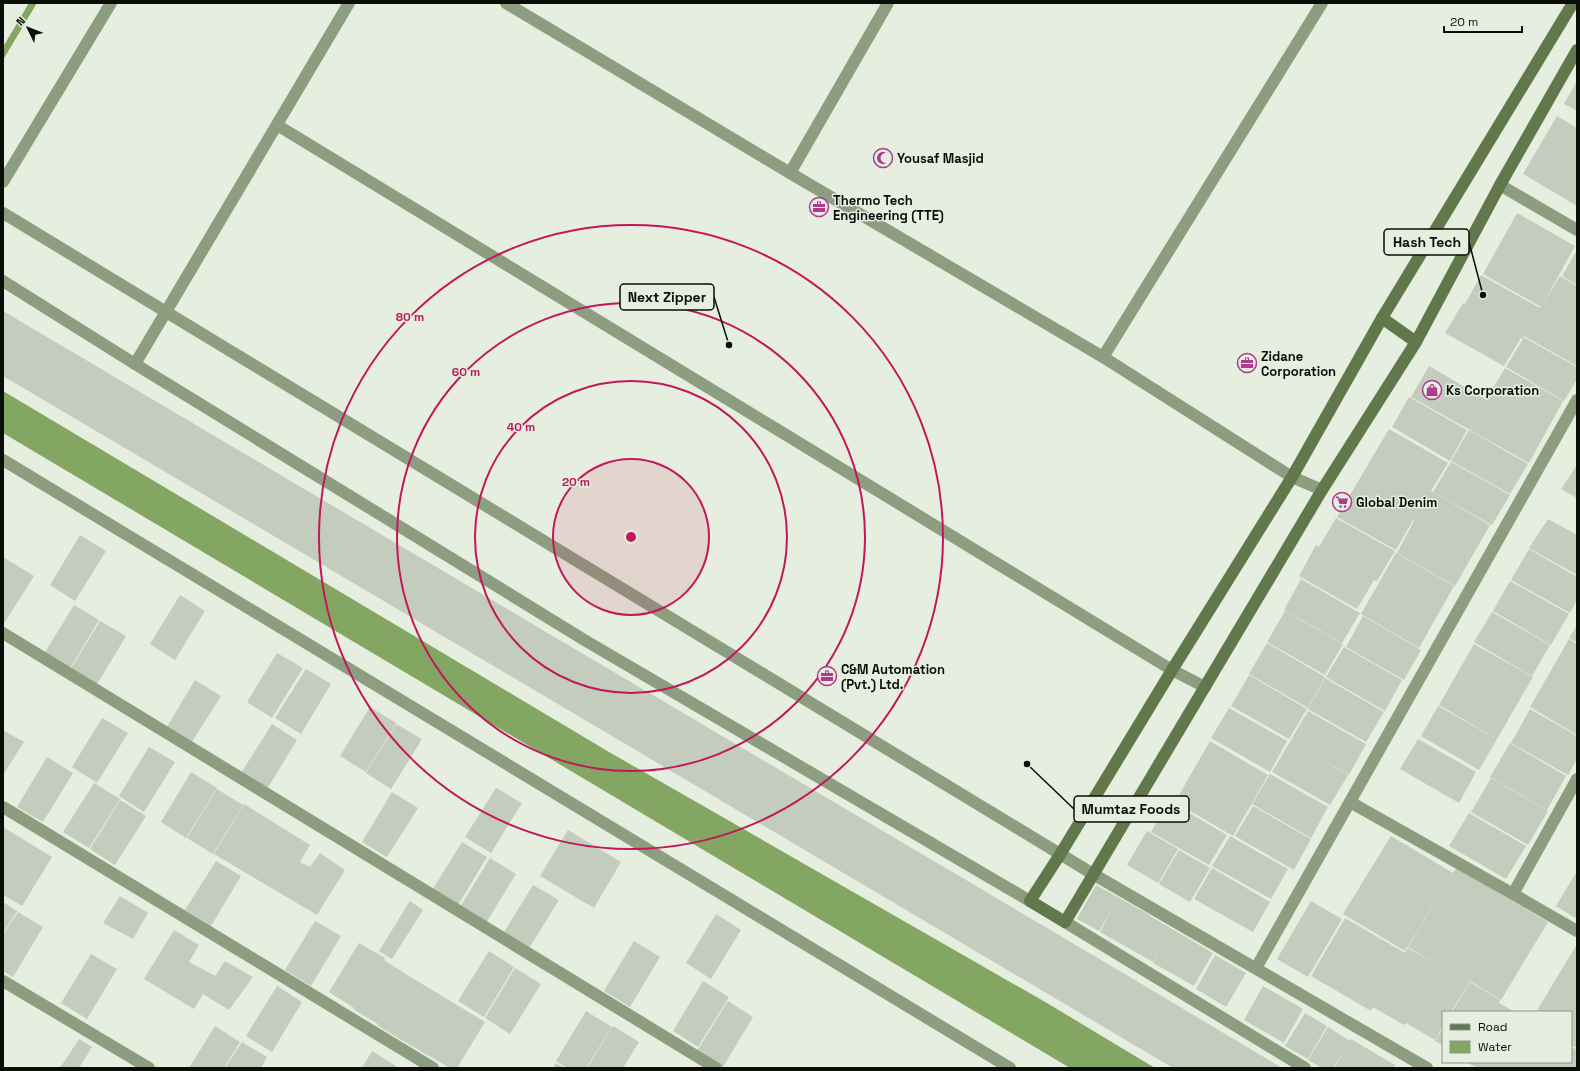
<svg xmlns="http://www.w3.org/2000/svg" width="1580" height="1071" viewBox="0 0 1580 1071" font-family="'Space Grotesk',sans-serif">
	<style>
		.water { fill: #83a762 }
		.building { fill: #c4cdbd }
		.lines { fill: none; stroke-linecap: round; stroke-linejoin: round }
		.street { stroke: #8d9e80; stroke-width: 12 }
		.secondary { stroke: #61784c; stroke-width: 12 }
		.ring { fill: none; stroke: #c2185b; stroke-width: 2 }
		.labels { text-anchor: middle; stroke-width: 3; stroke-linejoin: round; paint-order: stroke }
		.poi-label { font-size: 13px; font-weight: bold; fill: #0a0d08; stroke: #e6efdf; text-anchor: start }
		.centre { fill: #c2185b; stroke: #e6efdf; stroke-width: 2 }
		.ring-label { font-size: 12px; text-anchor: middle; font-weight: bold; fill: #c2185b; stroke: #e6efdf; stroke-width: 3; stroke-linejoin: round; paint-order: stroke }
		.leader { fill: none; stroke: #0a0d08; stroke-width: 1.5 }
		.callout-dot { fill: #0a0d08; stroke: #e6efdf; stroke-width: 1.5 }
		.callout { fill: #e6efdf; stroke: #0a0d08; stroke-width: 1.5 }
		.callout-label { font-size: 14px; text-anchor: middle; font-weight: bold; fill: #0a0d08 }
	</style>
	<rect width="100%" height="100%" fill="#e6efdf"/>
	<g class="water">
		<polygon points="29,3 37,3 3,60 3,47"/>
		<polygon points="3,391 609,752 1047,1003 1155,1068 1070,1068 3,433"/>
	</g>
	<g class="building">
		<polygon points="1577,81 1577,111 1564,104"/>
		<polygon points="1557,116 1577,128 1577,206 1523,174"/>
		<polygon points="1517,213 1575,246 1542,306 1560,276 1577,286 1577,366 1524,336 1523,337 1577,367 1577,379 1564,401 1506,367 1523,339 1521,338 1504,366 1445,333 1463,303 1465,304 1481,275 1540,308 1541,307 1483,274"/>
		<polygon points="1577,250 1577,285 1562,276"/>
		<polygon points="3,311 1130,977 1282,1068 1173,1068 382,600 3,376"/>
		<polygon points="1429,366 1487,400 1487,398 1505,368 1563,401 1529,463 1411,397"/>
		<polygon points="1409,397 1467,430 1450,461 1392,427"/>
		<polygon points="1389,429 1448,463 1431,491 1490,525 1455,586 1397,553 1414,521 1413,520 1396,550 1337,517"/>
		<polygon points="1469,430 1528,464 1510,494 1451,461"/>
		<polygon points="1451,462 1510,495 1492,525 1433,492"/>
		<polygon points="1577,465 1577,498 1561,489"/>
		<polygon points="1336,518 1395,551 1377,581 1374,580 1357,609 1299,576 1316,545 1319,547"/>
		<polygon points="1548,519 1577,535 1577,575 1529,548"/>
		<polygon points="80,535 106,551 75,601 50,585"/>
		<polygon points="1529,549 1577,577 1577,600 1570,613 1511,580"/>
		<polygon points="1396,553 1454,586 1419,648 1361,614"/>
		<polygon points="3,557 34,576 3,625"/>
		<polygon points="1301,579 1360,613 1342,643 1284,610"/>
		<polygon points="1510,581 1569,614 1551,645 1493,611"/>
		<polygon points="180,595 205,611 175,660 150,644"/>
		<polygon points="74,605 99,620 69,670 44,654"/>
		<polygon points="1285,611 1343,644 1325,675 1267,642"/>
		<polygon points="1492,612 1550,645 1532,676 1474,642"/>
		<polygon points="1363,616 1421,650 1404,680 1346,647"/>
		<polygon points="100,621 126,636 96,686 70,670"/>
		<polygon points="1577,625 1577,642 1569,638"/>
		<polygon points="1569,639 1577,644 1577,735 1530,707"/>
		<polygon points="1267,643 1325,677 1308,708 1249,674"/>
		<polygon points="1474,644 1533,677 1497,739 1439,705"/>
		<polygon points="1344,647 1402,680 1385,711 1326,677"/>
		<polygon points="277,653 303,668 272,718 247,702"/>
		<polygon points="306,669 331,684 301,734 275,718"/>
		<polygon points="1249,675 1307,709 1289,739 1231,706"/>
		<polygon points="1325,678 1384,712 1366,742 1308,709"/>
		<polygon points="195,680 221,696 190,745 165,730"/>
		<polygon points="1438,706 1497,739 1479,770 1421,736"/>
		<polygon points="370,707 396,723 366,772 340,756"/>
		<polygon points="1229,708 1287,741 1270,772 1211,738"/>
		<polygon points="1530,709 1577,736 1577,759 1568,775 1511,743"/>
		<polygon points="1308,711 1366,744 1349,775 1304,749 1348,775 1330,805 1272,772"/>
		<polygon points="102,718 128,733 97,783 72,767"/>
		<polygon points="272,724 297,740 267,789 241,773"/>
		<polygon points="396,724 422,739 391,789 366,773"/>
		<polygon points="3,730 24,742 3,775"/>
		<polygon points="1418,739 1476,772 1459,803 1400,769"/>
		<polygon points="1210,741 1268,775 1233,836 1175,802"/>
		<polygon points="1510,743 1566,776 1547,810 1490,777"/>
		<polygon points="149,747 175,762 144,812 119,796"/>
		<polygon points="47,757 73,773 43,822 17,807"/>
		<polygon points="191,772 217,788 186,838 161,822"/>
		<polygon points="1270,774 1328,807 1311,838 1252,804"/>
		<polygon points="1491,778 1548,811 1528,845 1471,812"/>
		<polygon points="94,783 120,799 89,848 63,832"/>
		<polygon points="496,788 522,803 491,853 465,837"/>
		<polygon points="217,789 243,805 213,854 187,838"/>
		<polygon points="392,792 418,808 387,857 362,842"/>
		<polygon points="120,800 146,816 115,865 90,849"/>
		<polygon points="1169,801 1227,835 1209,865 1151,832"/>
		<polygon points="244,804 310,845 300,862 310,867 320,853 345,870 317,915 214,854"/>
		<polygon points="1253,806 1311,839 1294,870 1235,836"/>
		<polygon points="1469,813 1526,846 1506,879 1449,846"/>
		<polygon points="3,827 52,857 22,906 3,895"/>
		<polygon points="568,830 621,862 594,908 540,876"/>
		<polygon points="1147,831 1178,849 1158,883 1127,865"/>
		<polygon points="1230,836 1288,869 1271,899 1212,866"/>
		<polygon points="1391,836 1453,873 1405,951 1343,914"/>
		<polygon points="462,842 487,857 457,907 431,892"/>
		<polygon points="1179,850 1210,868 1190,902 1159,884"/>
		<polygon points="490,858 516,874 486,923 460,907"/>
		<polygon points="216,861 241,876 211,926 185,910"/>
		<polygon points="1212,868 1270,902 1253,932 1194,899"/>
		<polygon points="1456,868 1548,922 1501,1000 1470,981 1451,1012 1443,1012 1443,1026 1435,1040 1406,1023 1404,1025 1373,1007 1371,1011 1311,976 1345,918 1405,953 1408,948 1437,965 1408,947"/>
		<polygon points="1577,871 1577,919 1556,906"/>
		<polygon points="533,885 559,900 528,950 503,934"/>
		<polygon points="1096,885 1150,915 1150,916 1213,953 1194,986 1153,963 1161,949 1153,962 1100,932 1111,911 1099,931 1077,919"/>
		<polygon points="120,896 148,913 133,939 103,923"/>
		<polygon points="410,901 423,910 392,959 379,951"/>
		<polygon points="1311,901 1342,919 1308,977 1277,959"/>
		<polygon points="3,902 17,911 3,934"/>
		<polygon points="18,912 43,927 13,977 3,971 3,935"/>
		<polygon points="716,914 741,930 711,979 686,963"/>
		<polygon points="315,921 341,936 311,986 285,970"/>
		<polygon points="174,930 199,945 189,962 215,976 225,961 253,977 229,1010 203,994 194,1009 144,979"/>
		<polygon points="634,941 660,957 630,1007 604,991"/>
		<polygon points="359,943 385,958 384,960 409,976 485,1022 457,1068 450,1068 403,1041 377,1025 378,1024 353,1009 354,1008 329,992"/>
		<polygon points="1577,944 1577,1048 1571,1045 1571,1012 1536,1012"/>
		<polygon points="489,951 514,967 484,1017 458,1001"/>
		<polygon points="91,954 117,969 87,1019 61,1003"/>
		<polygon points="1215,955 1246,973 1226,1007 1196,989"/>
		<polygon points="515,968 541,984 510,1034 485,1018"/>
		<polygon points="703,981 729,997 698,1047 673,1031"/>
		<polygon points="1470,982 1500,1000 1499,1003 1515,1012 1452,1012"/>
		<polygon points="277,986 302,1002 272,1052 246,1036"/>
		<polygon points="1263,986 1303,1009 1284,1043 1244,1020"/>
		<polygon points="728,1001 753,1017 723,1067 697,1051"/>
		<polygon points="586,1011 612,1027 586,1068 567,1068 556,1061"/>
		<polygon points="1305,1013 1327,1026 1308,1059 1285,1046"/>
		<polygon points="215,1026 240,1042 224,1068 189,1068"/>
		<polygon points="613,1026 639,1042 623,1068 587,1068"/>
		<polygon points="1328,1027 1350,1041 1351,1039 1395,1065 1393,1068 1334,1068 1345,1049 1333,1068 1322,1068 1308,1060"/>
		<polygon points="1443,1028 1443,1045 1435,1041"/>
		<polygon points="79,1039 92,1047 79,1068 60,1068"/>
		<polygon points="242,1042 267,1057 261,1068 225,1068"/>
		<polygon points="1571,1046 1577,1050 1577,1068 1477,1068 1466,1062 1571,1062"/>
		<polygon points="372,1051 399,1068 362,1068"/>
		<polygon points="556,1063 564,1068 553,1068"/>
	</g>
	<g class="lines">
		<g class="street">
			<polyline points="506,3 790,173 1103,357 1292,477 1322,490"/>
			<polyline points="277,125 1172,670 1205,687"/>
			<polyline points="790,173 888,3"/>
			<polyline points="3,182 111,3"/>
			<polyline points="1500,185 1577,230"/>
			<polyline points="3,213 1093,874 1427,1068"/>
			<polyline points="3,281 135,364 586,641 1030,901"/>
			<polyline points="1103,357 1322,3"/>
			<polyline points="135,364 349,3"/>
			<polyline points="3,460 1010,1068"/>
			<polyline points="3,633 716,1068"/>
			<polyline points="1350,802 1513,894 1577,931"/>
			<polyline points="3,807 433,1068"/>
			<polyline points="1513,894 1577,779"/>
			<polyline points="1065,922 1305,1068"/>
			<polyline points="1256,968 1577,400"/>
			<polyline points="3,981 149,1068"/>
		</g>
		<g class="secondary">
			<polyline points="1573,3 1382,318 1292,477 1172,670 1061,853 1030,901 1065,922 1322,490 1416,342 1500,185 1577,50"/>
			<polyline points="1382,318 1416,342"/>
		</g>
	</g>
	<circle cx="631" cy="537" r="78" fill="#c2185b" fill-opacity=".12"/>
	<g class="ring">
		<circle cx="631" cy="537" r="78"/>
		<circle cx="631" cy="537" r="156"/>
		<circle cx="631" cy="537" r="234"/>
		<circle cx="631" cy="537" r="312"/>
	</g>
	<defs>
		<g id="mosque-ring" transform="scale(1)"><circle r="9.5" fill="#e6efdf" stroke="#b0388e" stroke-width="1.5"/><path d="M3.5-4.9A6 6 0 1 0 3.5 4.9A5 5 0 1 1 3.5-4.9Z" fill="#b0388e"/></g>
		<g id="office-ring" transform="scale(1)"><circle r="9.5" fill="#e6efdf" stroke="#b0388e" stroke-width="1.5"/><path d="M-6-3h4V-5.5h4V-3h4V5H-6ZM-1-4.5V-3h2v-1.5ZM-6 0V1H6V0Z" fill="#b0388e"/></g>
		<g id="shop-ring" transform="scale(1)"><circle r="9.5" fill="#e6efdf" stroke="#b0388e" stroke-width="1.5"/><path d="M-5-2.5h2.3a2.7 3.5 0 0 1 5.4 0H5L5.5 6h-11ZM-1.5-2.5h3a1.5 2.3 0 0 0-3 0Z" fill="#b0388e"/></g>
		<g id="supermarket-ring" transform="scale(1)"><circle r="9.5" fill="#e6efdf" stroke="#b0388e" stroke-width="1.5"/><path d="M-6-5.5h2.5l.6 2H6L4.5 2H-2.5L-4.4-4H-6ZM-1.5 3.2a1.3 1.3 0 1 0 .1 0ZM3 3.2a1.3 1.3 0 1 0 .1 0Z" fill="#b0388e"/></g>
	</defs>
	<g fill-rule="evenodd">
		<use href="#mosque-ring" x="883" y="158"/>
		<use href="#office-ring" x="819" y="207"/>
		<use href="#office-ring" x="1247" y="363"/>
		<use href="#shop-ring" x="1432" y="390"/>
		<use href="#supermarket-ring" x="1342" y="502"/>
		<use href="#office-ring" x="827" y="676"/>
	</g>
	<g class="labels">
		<g class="poi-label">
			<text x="897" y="163">Yousaf Masjid</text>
			<text x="833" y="205">Thermo Tech<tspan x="833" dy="15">Engineering (TTE)</tspan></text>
			<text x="1261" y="361">Zidane<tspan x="1261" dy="15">Corporation</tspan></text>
			<text x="1446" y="395">Ks Corporation</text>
			<text x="1356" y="507">Global Denim</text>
			<text x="841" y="674">C&amp;M Automation<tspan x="841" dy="15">(Pvt.) Ltd.</tspan></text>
		</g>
	</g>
	<circle cx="631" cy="537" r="6" class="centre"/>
	<g class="ring-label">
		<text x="410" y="321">80 m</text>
		<text x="466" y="376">60 m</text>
		<text x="521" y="431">40 m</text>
		<text x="576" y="486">20 m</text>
	</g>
	<path class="leader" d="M1483 295L1469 242M729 345L714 297M1027 764L1074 809"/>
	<g class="callout-dot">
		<circle cx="1483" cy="295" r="4"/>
		<circle cx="729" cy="345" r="4"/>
		<circle cx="1027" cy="764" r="4"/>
	</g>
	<g class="callout">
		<rect x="1384" y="229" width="85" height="26" rx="4"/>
		<rect x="620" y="284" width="94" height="26" rx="4"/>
		<rect x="1074" y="796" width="115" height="26" rx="4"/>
	</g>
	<g class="callout-label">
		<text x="1427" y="247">Hash Tech</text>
		<text x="667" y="302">Next Zipper</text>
		<text x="1131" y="814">Mumtaz Foods</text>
	</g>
	<rect width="1580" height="1071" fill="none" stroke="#0a0d08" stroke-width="8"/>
	<rect x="1442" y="1011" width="130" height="52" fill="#e6efdf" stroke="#8e9589"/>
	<rect x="1450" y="1024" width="20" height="6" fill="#61784c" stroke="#8e9589"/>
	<text x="1478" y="1031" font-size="12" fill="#0a0d08">Road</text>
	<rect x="1450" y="1041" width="20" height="12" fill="#83a762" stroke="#8e9589"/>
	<text x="1478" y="1051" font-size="12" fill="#0a0d08">Water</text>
	<g transform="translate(28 28) rotate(313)" stroke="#e6efdf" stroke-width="3" paint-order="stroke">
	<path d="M0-3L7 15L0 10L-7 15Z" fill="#0a0d08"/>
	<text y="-6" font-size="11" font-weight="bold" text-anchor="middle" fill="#0a0d08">N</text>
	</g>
	<path d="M1444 26v6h78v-6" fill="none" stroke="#0a0d08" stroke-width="2"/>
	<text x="1450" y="26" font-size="12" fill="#0a0d08" stroke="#e6efdf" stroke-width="3" paint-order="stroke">20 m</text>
</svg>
